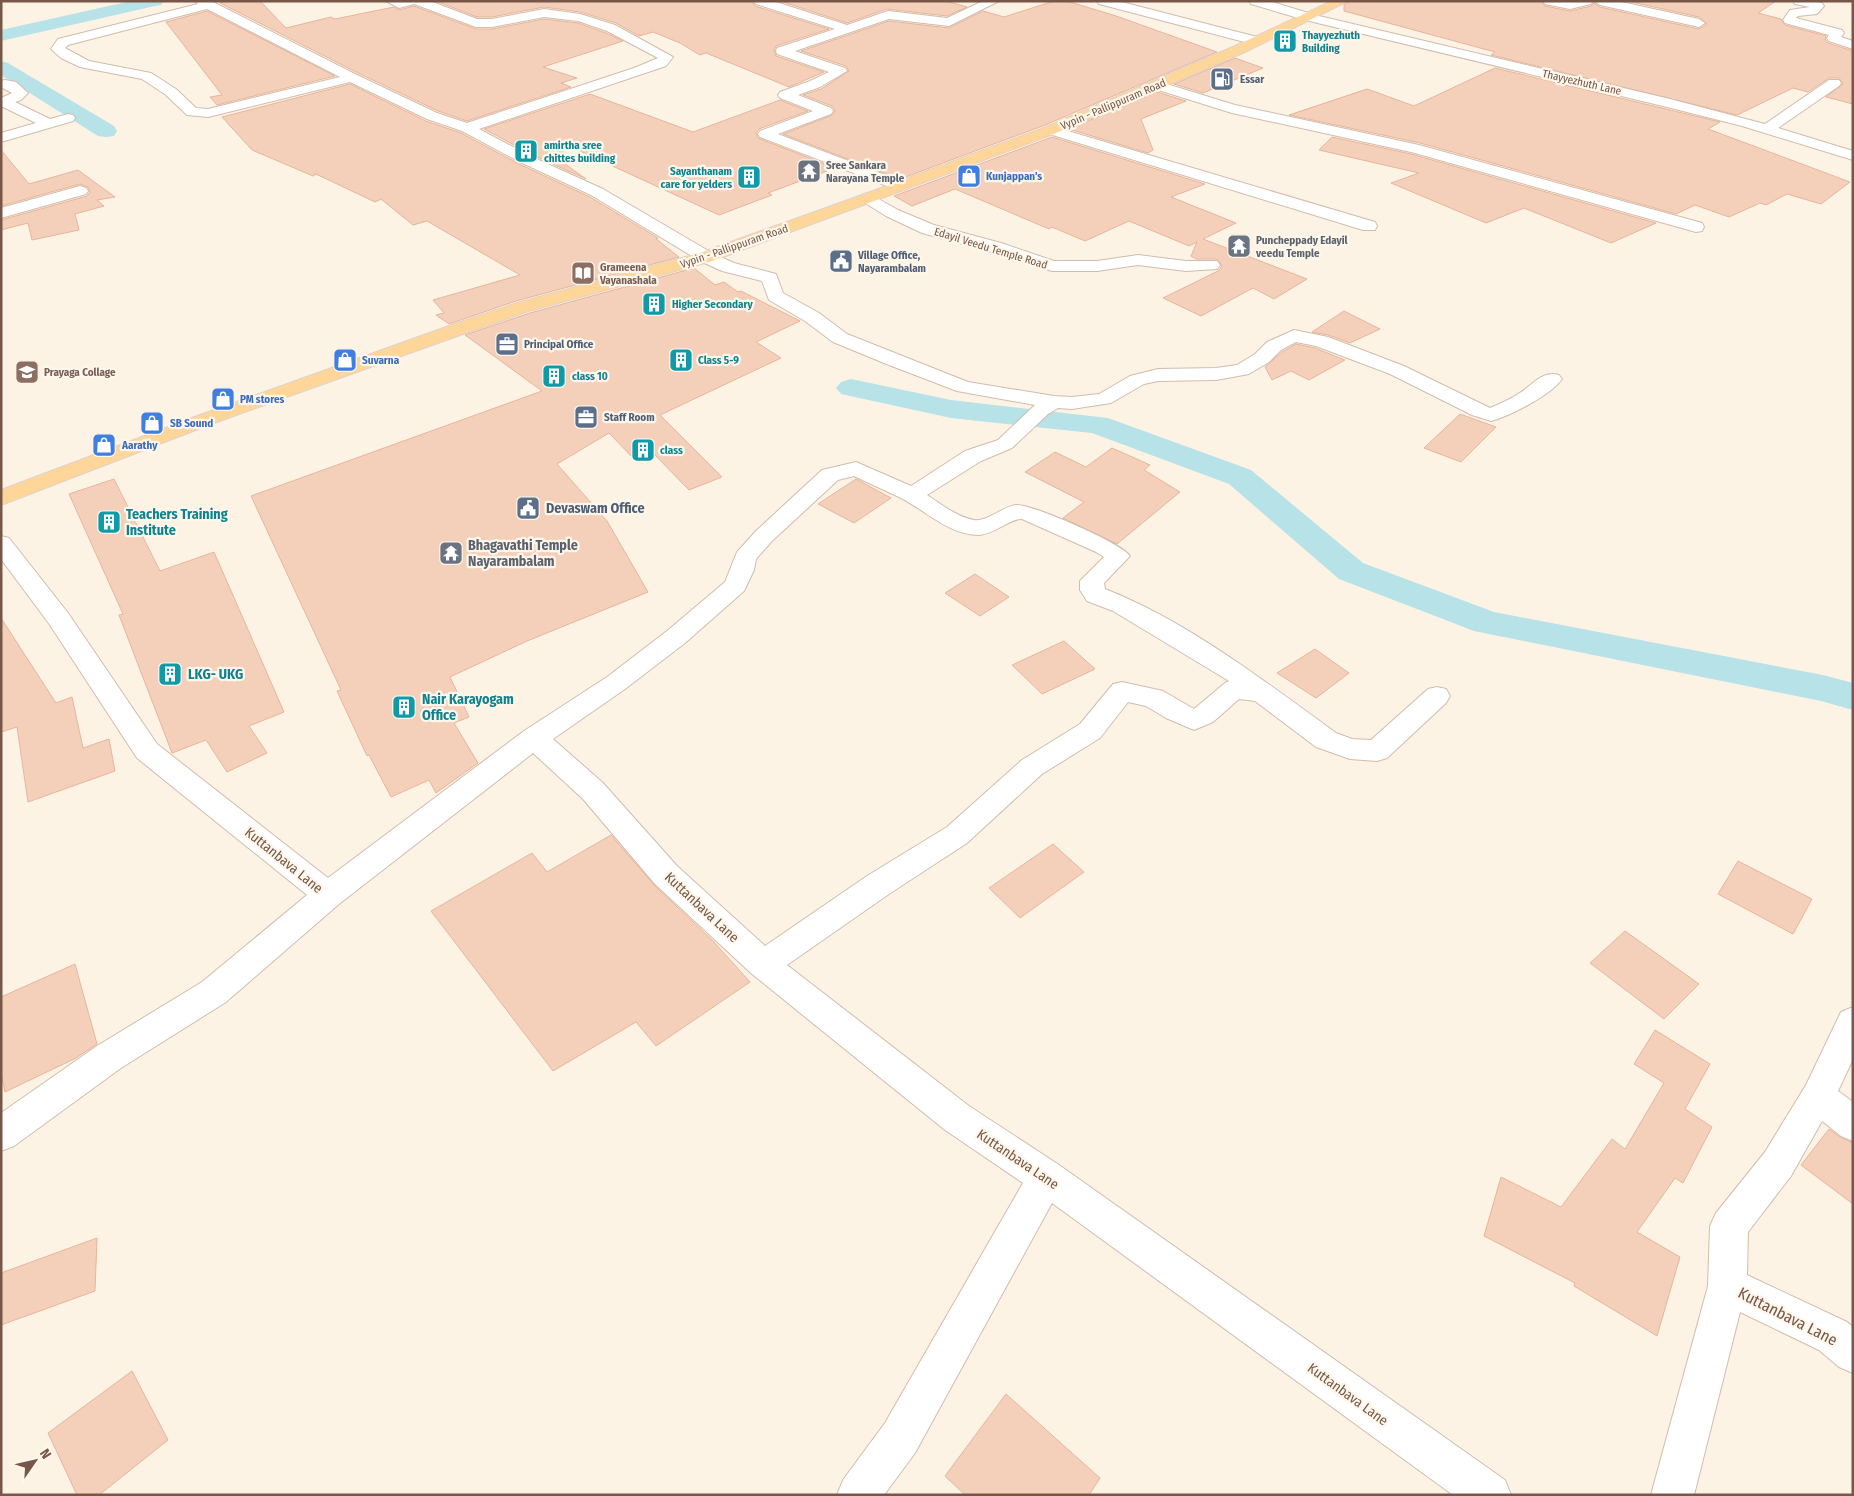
<svg xmlns="http://www.w3.org/2000/svg" width="1854" height="1496" viewBox="0 0 1854 1496" font-family="'Fira Sans Condensed',sans-serif">
	<style>
		.lines { fill: none; stroke-linecap: round; stroke-linejoin: round }
		.stream { fill: #9dd2da; fill-rule: evenodd }
		.canal { fill: #b7e2e8; fill-rule: evenodd }
		.building { fill: #f4d0ba; stroke: #e7b59a }
		.minor-casing { stroke: #d1bcac; stroke-width: 2 }
		.major-casing { stroke: #dcd3cf; stroke-width: 2 }
		.minor { fill: #fff; fill-rule: evenodd }
		.major { fill: #ffd699; fill-rule: evenodd }
		.labels { text-anchor: middle; stroke-width: 4.5; stroke-linejoin: round; paint-order: stroke }
		.far-culture-label { font-size: 11px; font-weight: bold; fill: #0d838f; stroke: #fff7eb; text-anchor: start }
		.far-service-label { font-size: 11px; font-weight: bold; fill: #4e5e75; stroke: #fff7eb; text-anchor: start }
		.far-street-label { font-size: 11px; fill: #775748; stroke: #fff7eb }
		.far-worship-label { font-size: 11px; font-weight: bold; fill: #5b616d; stroke: #fff7eb; text-anchor: start }
		.far-shop-label { font-size: 11px; font-weight: bold; fill: #366cbe; stroke: #fff7eb; text-anchor: start }
		.far-education-label { font-size: 11px; font-weight: bold; fill: #785e54; stroke: #fff7eb; text-anchor: start }
		.service-label { font-size: 14px; font-weight: bold; fill: #4e5e75; stroke: #fff7eb; text-anchor: start }
		.culture-label { font-size: 14px; font-weight: bold; fill: #0d838f; stroke: #fff7eb; text-anchor: start }
		.worship-label { font-size: 14px; font-weight: bold; fill: #5b616d; stroke: #fff7eb; text-anchor: start }
		.street-label { font-size: 14px; fill: #775748; stroke: #fff7eb }
		.near-street-label { font-size: 16px; fill: #775748; stroke: #fff7eb }
	</style>
	<rect width="100%" height="100%" fill="#fdf3e4"/>
	<g class="lines">
		<polygon class="stream" points="1848,1 1853,1 1853,3"/>
		<g class="canal">
			<polygon points="131,1 163,1 161,5 155,6 1,41 1,30"/>
			<polygon points="1,61 8,63 114,126 117,131 114,136 106,137 98,136 1,75"/>
			<polygon points="851,379 951,400 1108,418 1251,470 1363,563 1494,612 1823,675 1853,683 1853,710 1821,701 1474,631 1339,579 1229,484 1092,433 951,418 841,394 836,388 841,382"/>
		</g>
	</g>
	<g class="building">
		<polygon points="229,1 260,1 286,28 331,17 335,19 394,7 399,10 414,6 476,29 492,29 544,19 578,23 606,33 623,41 543,67 577,78 561,83 571,87 467,121 438,111 358,73 220,3"/>
		<polygon points="436,1 752,1 755,6 829,29 776,46 774,50 776,56 824,72 789,87 706,53 700,55 680,43 653,32 639,36 616,23 580,12 544,7 492,17 477,17"/>
		<polygon points="780,1 946,1 967,7 947,16 887,9 847,23"/>
		<polygon points="1054,1 1067,1 1116,16 1217,52 1045,125 900,179 783,134 833,115 835,110 832,106 803,95 821,89 849,71 846,66 801,51 889,21 949,28 983,11 1004,17"/>
		<polygon points="1350,1 1541,1 1545,6 1570,11 1591,6 1594,3 1600,7 1699,29 1707,24 1699,17 1627,1 1776,1 1758,13 1781,19 1785,25 1826,36 1825,39 1828,43 1853,51 1853,104 1826,97 1843,84 1839,78 1829,78 1808,92 1793,88 1737,115 1491,55 1495,52 1344,11 1344,5"/>
		<polygon points="207,11 335,76 217,105 210,97 222,95 166,22"/>
		<polygon points="1235,58 1263,68 1203,93 1174,84"/>
		<polygon points="1495,68 1720,122 1708,129 1850,182 1821,204 1787,194 1766,205 1760,203 1729,217 1695,205 1676,214 1420,143 1289,115 1367,89 1414,106"/>
		<polygon points="350,84 426,121 461,133 519,164 590,197 658,238 656,239 679,257 516,301 449,324 436,315 444,313 433,300 520,275 427,221 413,225 381,199 375,202 316,174 313,176 252,150 222,117"/>
		<polygon points="1157,92 1186,101 1141,119 1153,150 1148,153 1069,129"/>
		<polygon points="590,94 693,132 780,100 808,111 759,129 756,133 758,138 835,168 768,193 772,195 719,215 567,145 558,159 586,179 531,154 484,129"/>
		<polygon points="1052,137 1205,184 1171,197 1236,223 1203,239 1307,279 1274,299 1253,288 1201,316 1163,298 1218,271 1222,266 1217,259 1196,259 1191,256 1197,242 1189,246 1129,221 1085,241 1052,227 1049,229 955,189 912,206 894,196"/>
		<polygon points="1332,137 1411,154 1656,223 1611,243 1524,208 1486,223 1391,183 1419,173 1319,150"/>
		<polygon points="1,150 29,184 78,170 115,197 97,200 104,206 75,214 79,230 32,240 28,223 1,230 1,220 87,196 90,192 88,187 80,184 1,206"/>
		<polygon points="694,268 715,285 724,282 738,292 741,291 800,321 756,342 781,358 660,415 722,477 689,490 653,453 635,460 609,433 557,464 607,521 648,592 527,641 450,677 469,717 454,723 478,763 436,793 429,780 391,797 369,755 367,756 337,691 341,690 251,496 542,391 465,335 530,313"/>
		<polygon points="1344,311 1380,329 1350,343 1328,335 1312,332"/>
		<polygon points="1296,344 1315,348 1345,360 1309,380 1291,371 1272,380 1265,367 1282,352"/>
		<polygon points="1460,414 1496,427 1461,462 1424,448"/>
		<polygon points="1112,448 1150,465 1144,470 1180,492 1117,544 1063,518 1084,502 1025,472 1055,452 1086,467"/>
		<polygon points="114,479 160,571 214,552 284,712 249,726 267,753 227,772 206,740 172,753 119,615 123,614 69,494"/>
		<polygon points="856,479 891,498 854,523 818,504"/>
		<polygon points="975,574 1009,597 980,616 945,593"/>
		<polygon points="1,618 56,703 72,697 83,748 109,739 115,771 28,802 17,727 1,732"/>
		<polygon points="1064,641 1095,669 1042,694 1012,665"/>
		<polygon points="1315,649 1349,673 1316,698 1277,673"/>
		<polygon points="611,835 654,885 713,941 750,982 656,1046 636,1022 553,1071 431,911 532,853 547,872"/>
		<polygon points="1053,844 1084,872 1020,918 989,888"/>
		<polygon points="1738,861 1812,899 1793,934 1718,894"/>
		<polygon points="1625,931 1699,984 1664,1019 1590,963"/>
		<polygon points="75,964 97,1044 76,1058 5,1092 1,1073 1,997"/>
		<polygon points="1655,1030 1710,1064 1685,1109 1712,1127 1683,1183 1675,1178 1637,1232 1680,1257 1657,1336 1574,1286 1575,1283 1484,1236 1501,1177 1561,1207 1612,1139 1625,1149 1664,1083 1634,1064"/>
		<polygon points="1829,1129 1840,1137 1853,1143 1853,1204 1801,1165"/>
		<polygon points="97,1238 95,1291 1,1325 1,1273"/>
		<polygon points="132,1371 168,1440 99,1495 77,1495 48,1433"/>
		<polygon points="1006,1394 1100,1478 1089,1495 965,1495 945,1476"/>
	</g>
	<g class="lines">
		<g class="minor-casing">
			<g id="minor">
				<path d="M195,1H211L357,75L437,113L467,123L634,68L658,58L607,31L578,21L544,17L492,27H476L414,4L399,8L386,1H430L477,19H492L544,9L580,14L615,25L673,57L666,66L479,129L530,156L603,189L712,253L734,263L776,274L783,293L819,313L847,334L968,382L1054,396L1072,397L1099,394L1130,376L1158,369L1216,368L1237,365L1255,354L1267,342L1294,330L1328,337L1404,366L1490,408C1499,404 1509,400 1518,394C1532,386 1542,370 1559,375L1562,379C1551,395 1510,416 1491,421L1472,415L1390,374L1316,346L1296,342L1281,350L1269,362L1249,374L1216,380L1158,381L1144,384L1111,403L1072,409L1058,408L1048,414L1012,448L981,461L927,495C941,504 957,517 974,520C987,522 1002,507 1016,505C1032,504 1121,543 1130,556L1104,583L1105,589C1187,621 1264,681 1336,733L1352,739L1371,740L1428,689L1437,687L1446,689L1450,696L1446,703L1387,758L1377,761L1350,759L1316,747L1255,701L1239,699L1213,722L1194,730L1166,718L1146,706L1128,702L1100,738L1042,774L967,843L889,894L787,965L969,1106L1059,1165L1505,1480L1511,1495H1453L1052,1203L915,1453L884,1495H837L843,1480L885,1423L1023,1183L945,1130L752,974L655,884L583,799L533,753L339,904L226,1002L121,1068L14,1146L1,1151V1113L97,1046L202,982L307,895L137,758L50,625L1,559V536L9,538L68,613L157,744L328,878L524,731L607,677L667,631L725,582L737,552L756,531L822,470L856,462L911,486L965,451L998,440L1035,405L957,391L889,365L833,342L805,321L769,300L762,281L722,271L700,261L591,195L520,162L462,131L427,119L350,82L208,117L187,115L166,95L142,79L80,67L61,58L51,49L58,39L198,4ZM207,9L340,77L208,109L196,108L176,89L151,73L89,61L65,48L68,45ZM854,476C870,484 887,491 903,499C927,512 950,535 979,535C995,534 1011,518 1022,519L1096,552L1104,557L1080,581V590L1087,601L1113,611L1229,681L1225,683L1194,709L1163,691L1122,682L1113,684L1080,724L1022,760L947,827L867,876L765,946L677,866L603,783L553,739L625,689L685,643L744,591L754,570L756,559L772,541L838,480Z"/>
				<polygon points="754,1 773,1 847,25 888,11 947,18 983,1 999,1 949,26 889,19 795,51 845,68 847,71 820,87 798,95 831,108 833,111 831,114 778,134 906,183 908,186 906,189 900,191 760,137 758,134 760,131 813,111 780,98 778,95 780,92 810,81 829,72 777,54 776,51 777,48 835,29 756,4"/>
				<polygon points="1097,1 1118,1 1261,38 1262,41 1256,45 1099,4"/>
				<polygon points="1249,1 1269,1 1315,15 1670,99 1765,124 1829,80 1839,80 1841,83 1839,86 1778,128 1853,151 1853,160 1742,126 1667,107 1305,20 1251,4"/>
				<polygon points="1543,1 1593,1 1591,4 1570,9 1545,4"/>
				<polygon points="1594,1 1617,1 1699,19 1705,23 1699,27 1600,5"/>
				<polygon points="1793,1 1814,1 1822,3 1824,6 1817,14 1798,16 1796,18 1842,30 1844,33 1841,37 1853,41 1853,49 1829,41 1827,38 1829,35 1785,23 1783,20 1790,10 1810,7 1795,4"/>
				<polygon points="5,80 16,82 28,93 21,100 15,102 50,119 68,114 73,115 75,118 73,121 1,142 1,133 36,123 1,106 1,98 12,93 1,87 1,81"/>
				<polygon points="1157,81 1235,105 1419,145 1702,223 1704,227 1702,231 1696,232 1411,152 1232,113 1152,88 1150,85"/>
				<polygon points="1051,126 1375,222 1377,226 1375,230 1363,230 1046,133 1044,130 1046,127"/>
				<polygon points="80,186 86,188 88,191 86,194 1,218 1,208"/>
				<polygon points="868,193 898,210 934,225 1001,243 1054,261 1097,261 1138,255 1186,261 1217,261 1220,265 1217,269 1186,271 1138,265 1097,271 1052,271 989,251 922,233 886,216 862,201 860,198 862,195"/>
				<polygon points="1853,1007 1853,1059 1838,1091 1853,1102 1853,1141 1841,1136 1822,1121 1791,1176 1748,1232 1747,1275 1847,1322 1853,1327 1853,1373 1839,1367 1819,1350 1740,1312 1694,1495 1651,1495 1708,1286 1710,1226 1716,1213 1765,1152 1806,1085 1841,1012"/>
			</g>
		</g>
		<g class="major-casing">
			<polygon id="major" points="1332,1 1348,1 1245,52 1056,133 874,201 712,261 529,311 463,334 214,423 1,505 1,490 200,415 449,326 517,303 700,253 862,195 1046,127 1235,46"/>
		</g>
		<use href="#minor" class="minor"/>
		<use href="#major" class="major"/>
	</g>
	<defs>
		<g id="building-square" transform="scale(1.25)"><rect x="-9" y="-9" width="18" height="18" rx="4" fill="#0f9aa8" stroke="#fff7eb"/><path d="M-4-6H4V6H1V3H-1V6H-4ZM-2.5-4.3h1.7v1.8h-1.7ZM.8-4.3h1.7v1.8H.8ZM-2.5-1h1.7V.8h-1.7ZM.8-1h1.7V.8H.8Z" fill="#fff"/></g>
		<g id="fuel-square" transform="scale(1.25)"><rect x="-9" y="-9" width="18" height="18" rx="4" fill="#5c6f8a" stroke="#fff7eb"/><path d="M-5.5-6h7V0h2V4h1.3V-2.5L3-4.5l.8-.8L6-3V5H2.5V1h-1V6h-7ZM-4.2-4.7v3.2H.2V-4.7Z" fill="#fff"/></g>
		<g id="temple-square" transform="scale(1.25)"><rect x="-9" y="-9" width="18" height="18" rx="4" fill="#6b7280" stroke="#fff7eb"/><path d="M0-6L5-2H3V0L6.5 2.5H4V6H1.5V3h-3V6H-4V2.5H-6.5L-3 0V-2H-5Z" fill="#fff"/></g>
		<g id="shop-square" transform="scale(1.25)"><rect x="-9" y="-9" width="18" height="18" rx="4" fill="#3f7fe0" stroke="#fff7eb"/><path d="M-5-2.5h2.3a2.7 3.5 0 0 1 5.4 0H5L5.5 6h-11ZM-1.5-2.5h3a1.5 2.3 0 0 0-3 0Z" fill="#fff"/></g>
		<g id="civic-square" transform="scale(1.25)"><rect x="-9" y="-9" width="18" height="18" rx="4" fill="#5c6f8a" stroke="#fff7eb"/><path d="M-.6-6.5H3V-4.5H.6V-3L4-1V1h2V6H-6V1h2V-1L-.6-3ZM-1.2 2.5V6h2.4V2.5Z" fill="#fff"/></g>
		<g id="library-square" transform="scale(1.25)"><rect x="-9" y="-9" width="18" height="18" rx="4" fill="#8d6e63" stroke="#fff7eb"/><path d="M-6-4Q-3-5.5-.7-3.5V5Q-3 3-6 4ZM6-4Q3-5.5 .7-3.5V5Q3 3 6 4Z" fill="#fff"/></g>
		<g id="office-square" transform="scale(1.25)"><rect x="-9" y="-9" width="18" height="18" rx="4" fill="#5c6f8a" stroke="#fff7eb"/><path d="M-6-3h4V-5.5h4V-3h4V5H-6ZM-1-4.5V-3h2v-1.5ZM-6 0V1H6V0Z" fill="#fff"/></g>
		<g id="university-square" transform="scale(1.25)"><rect x="-9" y="-9" width="18" height="18" rx="4" fill="#8d6e63" stroke="#fff7eb"/><path d="M0-5L7-2L0 1L-7-2ZM-4 1L0 2.5L4 1V4Q0 6-4 4Z" fill="#fff"/></g>
	</defs>
	<g fill-rule="evenodd">
		<use href="#building-square" x="1285" y="41"/>
		<use href="#fuel-square" x="1222" y="79"/>
		<use href="#building-square" x="526" y="151"/>
		<use href="#temple-square" x="809" y="171"/>
		<use href="#shop-square" x="969" y="176"/>
		<use href="#building-square" x="749" y="177"/>
		<use href="#temple-square" x="1239" y="246"/>
		<use href="#civic-square" x="841" y="261"/>
		<use href="#library-square" x="583" y="273"/>
		<use href="#building-square" x="654" y="304"/>
		<use href="#office-square" x="507" y="344"/>
		<use href="#shop-square" x="345" y="360"/>
		<use href="#building-square" x="681" y="360"/>
		<use href="#university-square" x="27" y="372"/>
		<use href="#building-square" x="554" y="376"/>
		<use href="#shop-square" x="223" y="399"/>
		<use href="#office-square" x="586" y="417"/>
		<use href="#shop-square" x="152" y="423"/>
		<use href="#shop-square" x="104" y="445"/>
		<use href="#building-square" x="643" y="450"/>
		<use href="#civic-square" x="528" y="508"/>
		<use href="#building-square" x="109" y="522"/>
		<use href="#temple-square" x="451" y="553"/>
		<use href="#building-square" x="170" y="674"/>
		<use href="#building-square" x="404" y="707"/>
	</g>
	<g class="labels">
		<g class="far-culture-label">
			<text x="1302" y="39">Thayyezhuth<tspan x="1302" dy="13">Building</tspan></text>
			<text x="544" y="149">amirtha sree<tspan x="544" dy="13">chittes building</tspan></text>
			<text x="732" y="175" text-anchor="end">Sayanthanam<tspan x="732" dy="13">care for yelders</tspan></text>
			<text x="672" y="308">Higher Secondary</text>
			<text x="698" y="364">Class 5-9</text>
			<text x="572" y="380">class 10</text>
			<text x="660" y="454">class</text>
		</g>
		<g class="far-service-label">
			<text x="1240" y="83">Essar</text>
			<text x="858" y="259">Village Office,<tspan x="858" dy="13">Nayarambalam</tspan></text>
			<text x="524" y="348">Principal Office</text>
			<text x="604" y="421">Staff Room</text>
		</g>
		<g class="far-street-label">
			<text transform="translate(1582 82) rotate(13)" y="4">Thayyezhuth Lane</text>
			<text transform="translate(1113 104) rotate(-23)" y="4">Vypin - Pallippuram Road</text>
			<text transform="translate(734 246) rotate(-19)" y="4">Vypin - Pallippuram Road</text>
			<text transform="translate(991 248) rotate(17)" y="4">Edayil Veedu Temple Road</text>
		</g>
		<g class="far-worship-label">
			<text x="826" y="169">Sree Sankara<tspan x="826" dy="13">Narayana Temple</tspan></text>
			<text x="1256" y="244">Puncheppady Edayil<tspan x="1256" dy="13">veedu Temple</tspan></text>
		</g>
		<g class="far-shop-label">
			<text x="986" y="180">Kunjappan's</text>
			<text x="362" y="364">Suvarna</text>
			<text x="240" y="403">PM stores</text>
			<text x="170" y="427">SB Sound</text>
			<text x="122" y="449">Aarathy</text>
		</g>
		<g class="far-education-label">
			<text x="600" y="271">Grameena<tspan x="600" dy="13">Vayanashala</tspan></text>
			<text x="44" y="376">Prayaga Collage</text>
		</g>
		<g class="service-label">
			<text x="546" y="513">Devaswam Office</text>
		</g>
		<g class="culture-label">
			<text x="126" y="519">Teachers Training<tspan x="126" dy="16">Institute</tspan></text>
			<text x="188" y="679">LKG- UKG</text>
			<text x="422" y="704">Nair Karayogam<tspan x="422" dy="16">Office</tspan></text>
		</g>
		<g class="worship-label">
			<text x="468" y="550">Bhagavathi Temple<tspan x="468" dy="16">Nayarambalam</tspan></text>
		</g>
		<g class="street-label">
			<text transform="translate(284 860) rotate(39)" y="5">Kuttanbava Lane</text>
			<text transform="translate(702 907) rotate(43)" y="5">Kuttanbava Lane</text>
			<text transform="translate(1018 1159) rotate(34)" y="5">Kuttanbava Lane</text>
			<text transform="translate(1348 1394) rotate(36)" y="5">Kuttanbava Lane</text>
		</g>
		<g class="near-street-label">
			<text transform="translate(1788 1316) rotate(27)" y="6">Kuttanbava Lane</text>
		</g>
	</g>
	<rect width="1854" height="1496" fill="none" stroke="#775748" stroke-width="5"/>
	<g transform="translate(35 1461) rotate(56)" stroke="#fff7eb" stroke-width="4" paint-order="stroke">
	<path d="M0-4L9 19L0 12L-9 19Z" fill="#775748"/>
	<text y="-8" font-size="14" font-weight="bold" text-anchor="middle" fill="#775748">N</text>
	</g>
</svg>
